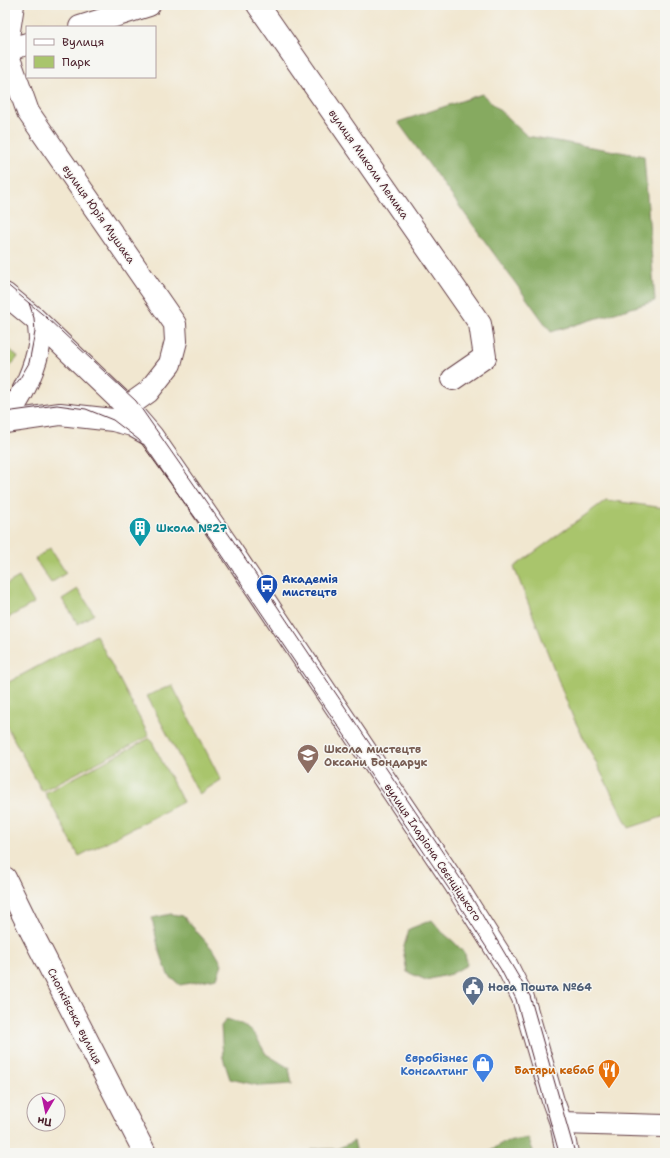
<svg xmlns="http://www.w3.org/2000/svg" width="670" height="1158" viewBox="0 0 670 1158" font-family="'Shantell Sans',sans-serif">
	<style>
		.green { fill: #a9c56c; stroke: #7a724c }
		.forest { fill: #86aa60; stroke: #686446 }
		.lines { fill: none; stroke-linecap: round; stroke-linejoin: round }
		.street-casing { stroke: #633d44; stroke-width: 24 }
		.secondary-casing { stroke: #633d44; stroke-width: 24 }
		.street { stroke: #fff; stroke-width: 22 }
		.secondary { stroke: #fff; stroke-width: 22 }
		.tram { stroke: #4a1f2b; stroke-width: 1 }
		.labels { text-anchor: middle; stroke-width: 3; stroke-linejoin: round; paint-order: stroke }
		.street-label { font-size: 11px; fill: #4a1f2b; stroke: #f6f6f2 }
		.culture-label { font-size: 11px; font-weight: bold; fill: #0d838f; stroke: #f6f6f2; text-anchor: start }
		.transit-label { font-size: 11px; font-weight: bold; fill: #164399; stroke: #f6f6f2; text-anchor: start }
		.education-label { font-size: 11px; font-weight: bold; fill: #785e54; stroke: #f6f6f2; text-anchor: start }
		.service-label { font-size: 11px; font-weight: bold; fill: #4e5e75; stroke: #f6f6f2; text-anchor: start }
		.shop-label { font-size: 11px; font-weight: bold; fill: #366cbe; stroke: #f6f6f2; text-anchor: end }
		.food-label { font-size: 11px; font-weight: bold; fill: #c56008; stroke: #f6f6f2; text-anchor: end }
	</style>
	<rect width="100%" height="100%" fill="#f6f6f2"/>
	<filter id="ink" filterUnits="userSpaceOnUse"><feTurbulence type="fractalNoise" baseFrequency=".025" numOctaves="2"/><feDisplacementMap in="SourceGraphic" scale="8" xChannelSelector="R" yChannelSelector="G"/><feConvolveMatrix kernelMatrix="1 2 1 2 8 2 1 2 1" color-interpolation-filters="sRGB"/></filter>
	<filter id="wash" filterUnits="userSpaceOnUse"><feTurbulence type="fractalNoise" baseFrequency=".012" numOctaves="4" result="noise"/><feDisplacementMap in="SourceGraphic" scale="16" xChannelSelector="R" yChannelSelector="G"/><feGaussianBlur stdDeviation="0.9" result="paint"/><feColorMatrix in="noise" values="0 0 0 0 0 0 0 0 0 0 0 0 0 0 0 0 0 1.4 0 .05"/><feComposite in="paint" operator="in"/></filter>
	<g filter="url(#wash)">
		<rect width="100%" height="100%" fill="#f1e7d0"/>
		<g class="green">
			<polygon points="5,345 18,357 5,372"/>
			<polygon points="606,500 665,508 665,816 629,828 572,715 514,567"/>
			<polygon points="50,548 66,573 51,583 35,559"/>
			<polygon points="19,577 34,603 6,619 5,585"/>
			<polygon points="78,589 94,614 78,624 62,599"/>
			<polygon points="96,635 149,736 42,791 5,723 5,684"/>
			<polygon points="172,685 221,780 199,794 147,696"/>
			<polygon points="150,738 183,802 79,856 45,793"/>
		</g>
		<g class="forest">
			<polygon points="482,94 527,136 644,156 655,301 551,332 398,122"/>
			<polygon points="171,914 183,916 215,952 222,964 217,978 180,985 168,975 158,946 152,918"/>
			<polygon points="432,920 442,932 454,942 465,954 467,965 451,974 426,980 407,972 403,950 409,929"/>
			<polygon points="227,1019 242,1024 255,1035 266,1054 289,1068 292,1084 261,1086 230,1079 223,1058 221,1026"/>
			<polygon points="528,1138 534,1153 488,1153 502,1143"/>
			<polygon points="354,1141 357,1153 307,1153 313,1149 337,1149"/>
		</g>
	</g>
	<g filter="url(#ink)">
		<g class="lines">
			<g class="street-casing">
				<g id="street">
					<polyline points="13,5 6,50 28,112 175,324 176,341 170,364 148,392 127,407"/>
					<polyline points="258,5 480,324 485,357 453,379"/>
					<polyline points="80,27 149,5"/>
					<polyline points="6,50 27,44"/>
				</g>
			</g>
			<g class="secondary-casing">
				<g id="secondary">
					<polyline points="5,294 34,318 127,407 152,436 226,543 455,884 507,966 523,998 553,1101 561,1123 567,1153"/>
					<path d="M5,417C22,400 37,364 40,340C40,335 39,329 39,324"/>
					<polyline points="5,422 60,414 113,420 132,425 146,433"/>
					<polyline points="5,878 31,931 145,1153"/>
					<polyline points="561,1123 665,1126"/>
				</g>
			</g>
			<use href="#street" class="street"/>
			<use href="#secondary" class="secondary"/>
			<g class="tram">
				<polyline points="5,283 47,318 136,401 232,539 462,881 530,996 575,1153"/>
				<polyline points="5,396 19,380 29,363 35,332 34,318 29,303"/>
				<polyline points="5,412 57,405 86,409 113,420 139,440 218,549 449,889 501,970 516,999 559,1153"/>
			</g>
		</g>
	</g>
	<defs>
		<g id="building-pin" transform="scale(1.15)"><path d="M0 17L-7.5 6A9.5 9.5 0 1 1 7.5 6Z" fill="#0f9aa8" stroke="#f6f6f2"/><path d="M-4-6H4V6H1V3H-1V6H-4ZM-2.5-4.3h1.7v1.8h-1.7ZM.8-4.3h1.7v1.8H.8ZM-2.5-1h1.7V.8h-1.7ZM.8-1h1.7V.8H.8Z" fill="#fff"/></g>
		<g id="bus-pin" transform="scale(1.15)"><path d="M0 17L-7.5 6A9.5 9.5 0 1 1 7.5 6Z" fill="#1a4fb4" stroke="#f6f6f2"/><path d="M-5-6H5V4H4V6H2V4H-2V6H-4V4H-5ZM-3.5-4V0h7V-4ZM-3.5 1.2v1.5H-2V1.2ZM2 1.2v1.5H3.5V1.2Z" fill="#fff"/></g>
		<g id="school-pin" transform="scale(1.15)"><path d="M0 17L-7.5 6A9.5 9.5 0 1 1 7.5 6Z" fill="#8d6e63" stroke="#f6f6f2"/><path d="M0-5L7-2L0 1L-7-2ZM-4 1L0 2.5L4 1V4Q0 6-4 4Z" fill="#fff"/></g>
		<g id="civic-pin" transform="scale(1.15)"><path d="M0 17L-7.5 6A9.5 9.5 0 1 1 7.5 6Z" fill="#5c6f8a" stroke="#f6f6f2"/><path d="M-.6-6.5H3V-4.5H.6V-3L4-1V1h2V6H-6V1h2V-1L-.6-3ZM-1.2 2.5V6h2.4V2.5Z" fill="#fff"/></g>
		<g id="shop-pin" transform="scale(1.15)"><path d="M0 17L-7.5 6A9.5 9.5 0 1 1 7.5 6Z" fill="#3f7fe0" stroke="#f6f6f2"/><path d="M-5-2.5h2.3a2.7 3.5 0 0 1 5.4 0H5L5.5 6h-11ZM-1.5-2.5h3a1.5 2.3 0 0 0-3 0Z" fill="#fff"/></g>
		<g id="restaurant-pin" transform="scale(1.15)"><path d="M0 17L-7.5 6A9.5 9.5 0 1 1 7.5 6Z" fill="#e8710a" stroke="#f6f6f2"/><path d="M-5-6h1v4h1v-4h1v4h1v-4h1v5L-1.5 .5V6h-2V.5L-5-1ZM5-6V6H3V1.5H1.5Q1.5-4 5-6Z" fill="#fff"/></g>
	</defs>
	<g fill-rule="evenodd">
		<use href="#building-pin" x="140" y="528"/>
		<use href="#bus-pin" x="267" y="585"/>
		<use href="#school-pin" x="308" y="755"/>
		<use href="#civic-pin" x="473" y="987"/>
		<use href="#shop-pin" x="483" y="1064"/>
		<use href="#restaurant-pin" x="609" y="1070"/>
	</g>
	<g class="labels">
		<g class="street-label">
			<text transform="translate(369 164) rotate(55)" y="4">вулиця Миколи Лемика</text>
			<text transform="translate(99 214) rotate(55)" y="4">вулиця Юрія Мушака</text>
			<text transform="translate(433 852) rotate(56)" y="4">вулиця Іларіона Свєнціцького</text>
			<text transform="translate(75 1016) rotate(63)" y="4">Снопківська вулиця</text>
		</g>
		<g class="culture-label">
			<text x="156" y="532">Школа №27</text>
		</g>
		<g class="transit-label">
			<text x="282" y="583">Академія<tspan x="282" dy="13">мистецтв</tspan></text>
		</g>
		<g class="education-label">
			<text x="324" y="753">Школа мистецтв<tspan x="324" dy="13">Оксани Бондарук</tspan></text>
		</g>
		<g class="service-label">
			<text x="488" y="991">Нова Пошта №64</text>
		</g>
		<g class="shop-label">
			<text x="468" y="1062">Євробізнес<tspan x="468" dy="13">Консалтинг</tspan></text>
		</g>
		<g class="food-label">
			<text x="594" y="1074">Батяри кебаб</text>
		</g>
	</g>
	<rect width="670" height="1158" fill="none" stroke="#f6f6f2" stroke-width="20"/>
	<rect x="26" y="26" width="130" height="52" fill="#f6f6f2" stroke="#b1a0a2"/>
	<rect x="34" y="39" width="20" height="6" fill="#ffffff" stroke="#b1a0a2"/>
	<text x="62" y="46" font-size="12" fill="#4a1f2b">Вулиця</text>
	<rect x="34" y="56" width="20" height="12" fill="#a9c56c" stroke="#b1a0a2"/>
	<text x="62" y="66" font-size="12" fill="#4a1f2b">Парк</text>
	<g transform="translate(46 1112) rotate(189)"><circle r="19" fill="#f6f6f2" stroke="#b1a0a2"/>
	<path d="M0-3L7 15L0 10L-7 15Z" fill="#b5179e"/>
	<text y="-6" font-size="11" font-weight="bold" text-anchor="middle" fill="#4a1f2b">Пн</text>
	</g>
</svg>
